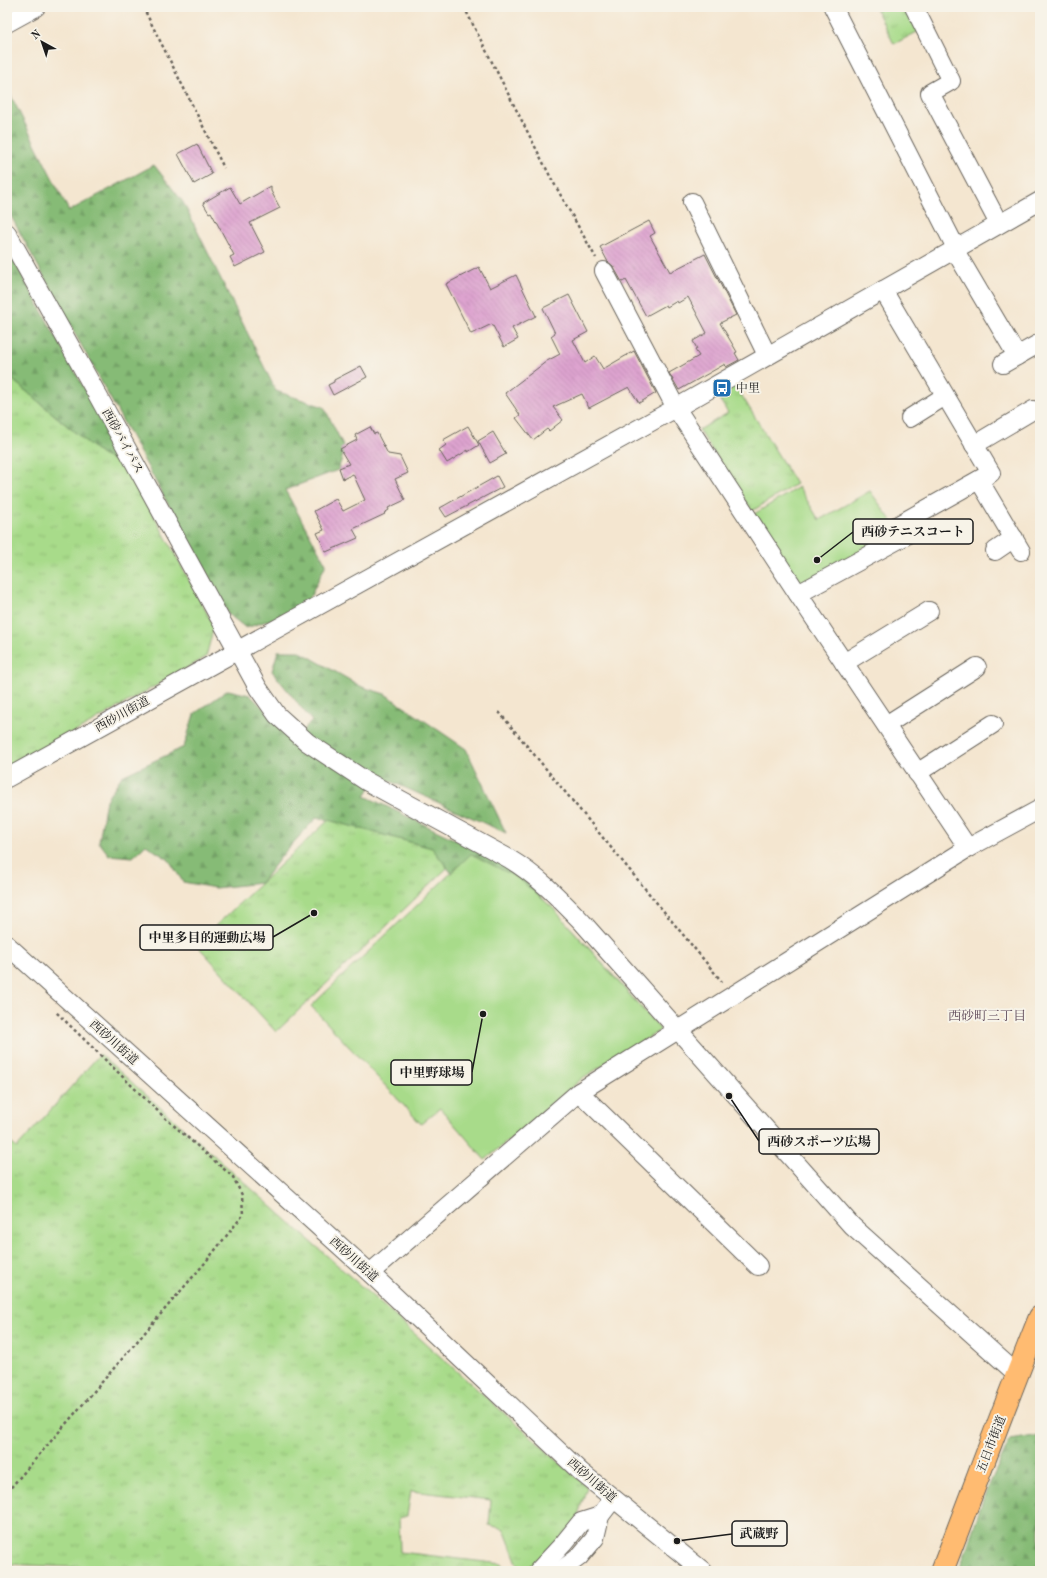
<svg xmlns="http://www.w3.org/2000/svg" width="1047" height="1578" viewBox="0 0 1047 1578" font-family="'Old Standard TT','Noto Serif JP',serif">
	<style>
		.grass { fill: url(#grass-tufts); stroke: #627c53 }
		.forest { fill: url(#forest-firs); stroke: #516c49 }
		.pitch { fill: #a8db8a; stroke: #627c53 }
		.building { fill: url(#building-back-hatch) }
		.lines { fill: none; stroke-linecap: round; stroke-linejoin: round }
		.minor-casing { stroke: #68635b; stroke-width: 20 }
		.major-casing { stroke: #68635b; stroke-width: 24 }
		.path { stroke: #68635b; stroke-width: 2.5; stroke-dasharray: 3 3; stroke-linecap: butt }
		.minor { stroke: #fff; stroke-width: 18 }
		.major { stroke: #ffbb71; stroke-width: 22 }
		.labels { text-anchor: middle; stroke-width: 4; stroke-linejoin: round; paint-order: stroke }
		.poi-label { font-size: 12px; fill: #1c1c1c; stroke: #f7f3e8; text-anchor: start }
		.street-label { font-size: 12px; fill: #1c1c1c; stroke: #f7f3e8 }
		.neighbourhood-label { font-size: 13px; fill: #604b5b; stroke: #f7f3e8 }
		.leader { fill: none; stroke: #1c1c1c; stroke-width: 1.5 }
		.callout-dot { fill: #1c1c1c; stroke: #f7f3e8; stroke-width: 1.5 }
		.callout { fill: #f7f3e8; stroke: #1c1c1c; stroke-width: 1.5 }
		.callout-label { font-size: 13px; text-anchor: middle; font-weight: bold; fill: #1c1c1c }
	</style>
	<defs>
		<pattern id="grass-tufts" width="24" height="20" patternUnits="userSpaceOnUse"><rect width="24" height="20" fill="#a8db8a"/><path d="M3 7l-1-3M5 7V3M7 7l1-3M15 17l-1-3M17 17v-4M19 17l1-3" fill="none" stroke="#90bb76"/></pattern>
		<pattern id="forest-firs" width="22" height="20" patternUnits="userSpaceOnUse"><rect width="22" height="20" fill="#86bb76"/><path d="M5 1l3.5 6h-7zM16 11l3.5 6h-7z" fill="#73a066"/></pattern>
		<pattern id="building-back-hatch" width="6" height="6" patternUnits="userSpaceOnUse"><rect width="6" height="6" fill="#dda3cf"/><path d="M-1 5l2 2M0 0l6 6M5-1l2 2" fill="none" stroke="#bd8cb1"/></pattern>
	</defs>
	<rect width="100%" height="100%" fill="#f7f3e8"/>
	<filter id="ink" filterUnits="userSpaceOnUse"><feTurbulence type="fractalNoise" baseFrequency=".025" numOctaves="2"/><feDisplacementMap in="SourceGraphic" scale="8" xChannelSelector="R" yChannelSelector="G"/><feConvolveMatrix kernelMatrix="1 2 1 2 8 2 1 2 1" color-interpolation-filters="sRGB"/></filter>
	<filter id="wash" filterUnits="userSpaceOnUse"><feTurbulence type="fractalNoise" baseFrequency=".012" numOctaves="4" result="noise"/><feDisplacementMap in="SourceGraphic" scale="16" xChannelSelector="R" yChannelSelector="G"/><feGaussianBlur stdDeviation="0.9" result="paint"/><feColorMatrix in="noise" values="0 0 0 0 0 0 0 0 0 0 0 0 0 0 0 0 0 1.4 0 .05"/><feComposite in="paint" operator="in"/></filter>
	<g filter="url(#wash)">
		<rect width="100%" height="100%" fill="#f4e6d0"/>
		<g class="grass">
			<polygon points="875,7 907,7 919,31 894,44"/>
			<polygon points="7,375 102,455 127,466 214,626 206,657 7,771"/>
			<polygon points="734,383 796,484 752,511 699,430 728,413 716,394"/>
			<polygon points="350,800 465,851 276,1032 196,944"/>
			<polygon points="100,1054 587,1487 576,1521 529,1571 520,1571 504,1529 489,1525 491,1500 411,1491 407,1516 399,1518 400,1552 502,1564 502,1571 155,1571 7,1564 7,1140 17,1148"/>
		</g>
		<g class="forest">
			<polygon points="7,88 69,211 154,165 183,202 276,391 324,407 345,449 338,470 285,490 326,564 305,608 246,628 228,614 7,209"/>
			<polygon points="7,248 127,466 102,455 7,375"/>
			<polygon points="278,651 299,651 362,687 385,694 466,749 506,833 377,775 365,796 514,868 580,938 654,1022 473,901 432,848 317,817 284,853 261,883 215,888 183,882 169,860 146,845 133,857 109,855 99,842 106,800 122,776 184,747 194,714 228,690 250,695 294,739 312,721 272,671"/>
			<polygon points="1040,1435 1040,1571 959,1571 985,1494 1010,1440"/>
		</g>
		<g class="pitch">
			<polygon points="799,487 819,520 870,491 901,534 801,586 754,514"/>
			<polygon points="471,854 518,878 553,908 661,1030 584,1077 485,1160 440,1108 421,1124 311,1006"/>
		</g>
		<g id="blocks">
			<g class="building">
				<polygon points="197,144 212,174 194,184 178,154"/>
				<polygon points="271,186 271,191 280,208 250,223 265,252 235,267 230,257 234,255 211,212 209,213 203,203 230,187 240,204"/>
				<polygon points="649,221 655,233 650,236 670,272 705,254 736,315 720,323 737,352 735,353 739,360 726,367 725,364 679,390 669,373 699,356 695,350 697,349 693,341 707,333 688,297 678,303 677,301 667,307 666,305 646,316 626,280 622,282 613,266 608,262 600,247"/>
				<polygon points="479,267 490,288 516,275 536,316 512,328 518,339 504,347 492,324 471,334 446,284"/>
				<polygon points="569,295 588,332 573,340 585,363 595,356 603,369 634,351 656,393 639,403 629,387 589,408 582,394 553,407 563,420 549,431 547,429 533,440 516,418 520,415 505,393 547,361 560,354 551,336 555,333 543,308"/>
				<polygon points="361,366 367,377 333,395 328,385 334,382 334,380"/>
				<polygon points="468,426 479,445 468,452 468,450 447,463 439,450 446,445 443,440"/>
				<polygon points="370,427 374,434 377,433 388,454 400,456 408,473 395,479 405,500 388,508 389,510 384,513 385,514 353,529 358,538 326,552 317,533 324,530 314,511 336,499 343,511 365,500 353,474 343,479 339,468 349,464 340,449 357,440 355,435"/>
				<polygon points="493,432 506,454 490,463 478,441"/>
				<polygon points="497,476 503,487 446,517 440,508"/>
			</g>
		</g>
	</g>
	<g filter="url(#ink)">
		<use href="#blocks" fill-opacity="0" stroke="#68635b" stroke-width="1"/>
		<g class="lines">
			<g class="minor-casing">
				<g id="minor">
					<polyline points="833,7 956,248"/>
					<polyline points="914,7 951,81 930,93 999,224"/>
					<polyline points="7,23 36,7"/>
					<polyline points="692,202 767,355"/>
					<path d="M7,233L98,396L258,688L277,715L307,742L366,781L508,858C538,876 558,897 583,923L852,1226L1017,1374"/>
					<polyline points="954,249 1017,356"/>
					<polyline points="604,271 676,408 798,594 968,848"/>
					<polyline points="1003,364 1038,344"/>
					<polyline points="910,418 945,396"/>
					<polyline points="974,445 1033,410"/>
					<polyline points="979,480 1021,551"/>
					<polyline points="995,551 1014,538"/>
					<polyline points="798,594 905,536 898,525 991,473 883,290"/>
					<polyline points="844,663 929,611"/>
					<polyline points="886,725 977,667"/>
					<polyline points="917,773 993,724"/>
					<polyline points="7,778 676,408 1040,201"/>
					<polyline points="7,945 370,1273 581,1472 703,1571"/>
					<polyline points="579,1092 758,1266"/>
					<polyline points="370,1273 579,1092 968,848 1040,809"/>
					<polyline points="538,1571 564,1543 581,1522 600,1516"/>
					<polyline points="560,1571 579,1557 595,1538 600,1516 613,1499"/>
				</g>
			</g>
			<g class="major-casing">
				<path id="major" d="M942,1571C975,1486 1006,1401 1040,1317"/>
			</g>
			<g class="path">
				<polyline points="143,7 224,168"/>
				<polyline points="464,7 551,178 596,258"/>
				<polyline points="499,712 723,983"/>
				<polyline points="7,1492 204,1264 243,1215 242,1195 233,1177 164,1117 55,1011"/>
			</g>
			<use href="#minor" class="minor"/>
			<use href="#major" class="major"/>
		</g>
	</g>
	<defs>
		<g id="bus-square" transform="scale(1)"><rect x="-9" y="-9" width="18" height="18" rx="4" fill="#1f6fb2" stroke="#f7f3e8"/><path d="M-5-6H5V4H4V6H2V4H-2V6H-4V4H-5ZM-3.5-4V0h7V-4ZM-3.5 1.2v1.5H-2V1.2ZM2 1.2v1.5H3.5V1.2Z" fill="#fff"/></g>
	</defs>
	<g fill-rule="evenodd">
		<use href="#bus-square" x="722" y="388"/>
	</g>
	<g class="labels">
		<g class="poi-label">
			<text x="736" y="392">中里</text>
		</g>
		<g class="street-label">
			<text transform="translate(123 441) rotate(61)" y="4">西砂バイパス</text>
			<text transform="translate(122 714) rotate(-29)" y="4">西砂川街道</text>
			<text transform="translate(114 1042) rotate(42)" y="4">西砂川街道</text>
			<text transform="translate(354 1259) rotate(42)" y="4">西砂川街道</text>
			<text transform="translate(991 1444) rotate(-69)" y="4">五日市街道</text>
			<text transform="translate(592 1480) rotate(41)" y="4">西砂川街道</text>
		</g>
		<g class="neighbourhood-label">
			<text x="987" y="1020">西砂町三丁目</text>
		</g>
	</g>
	<path class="leader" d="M817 560L853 532M314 913L273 937M483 1014L472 1072M729 1096L759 1141M677 1541L732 1534"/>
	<g class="callout-dot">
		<circle cx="817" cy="560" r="4"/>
		<circle cx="314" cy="913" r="4"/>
		<circle cx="483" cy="1014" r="4"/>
		<circle cx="729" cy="1096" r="4"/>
		<circle cx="677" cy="1541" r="4"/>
	</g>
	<g class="callout">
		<rect x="853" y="519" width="120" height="25" rx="4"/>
		<rect x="140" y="925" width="133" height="25" rx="4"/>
		<rect x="391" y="1060" width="81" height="25" rx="4"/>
		<rect x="759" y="1129" width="120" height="25" rx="4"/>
		<rect x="732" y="1521" width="55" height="25" rx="4"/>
	</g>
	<g class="callout-label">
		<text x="913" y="536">西砂テニスコート</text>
		<text x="207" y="942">中里多目的運動広場</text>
		<text x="432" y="1077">中里野球場</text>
		<text x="819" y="1146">西砂スポーツ広場</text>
		<text x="759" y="1538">武蔵野</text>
	</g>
	<rect width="1047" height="1578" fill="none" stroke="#f7f3e8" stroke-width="24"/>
	<g transform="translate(42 42) rotate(320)" stroke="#f7f3e8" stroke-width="3" paint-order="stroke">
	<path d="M0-3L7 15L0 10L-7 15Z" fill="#1c1c1c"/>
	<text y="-6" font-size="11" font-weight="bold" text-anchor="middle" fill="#1c1c1c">N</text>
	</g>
</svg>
